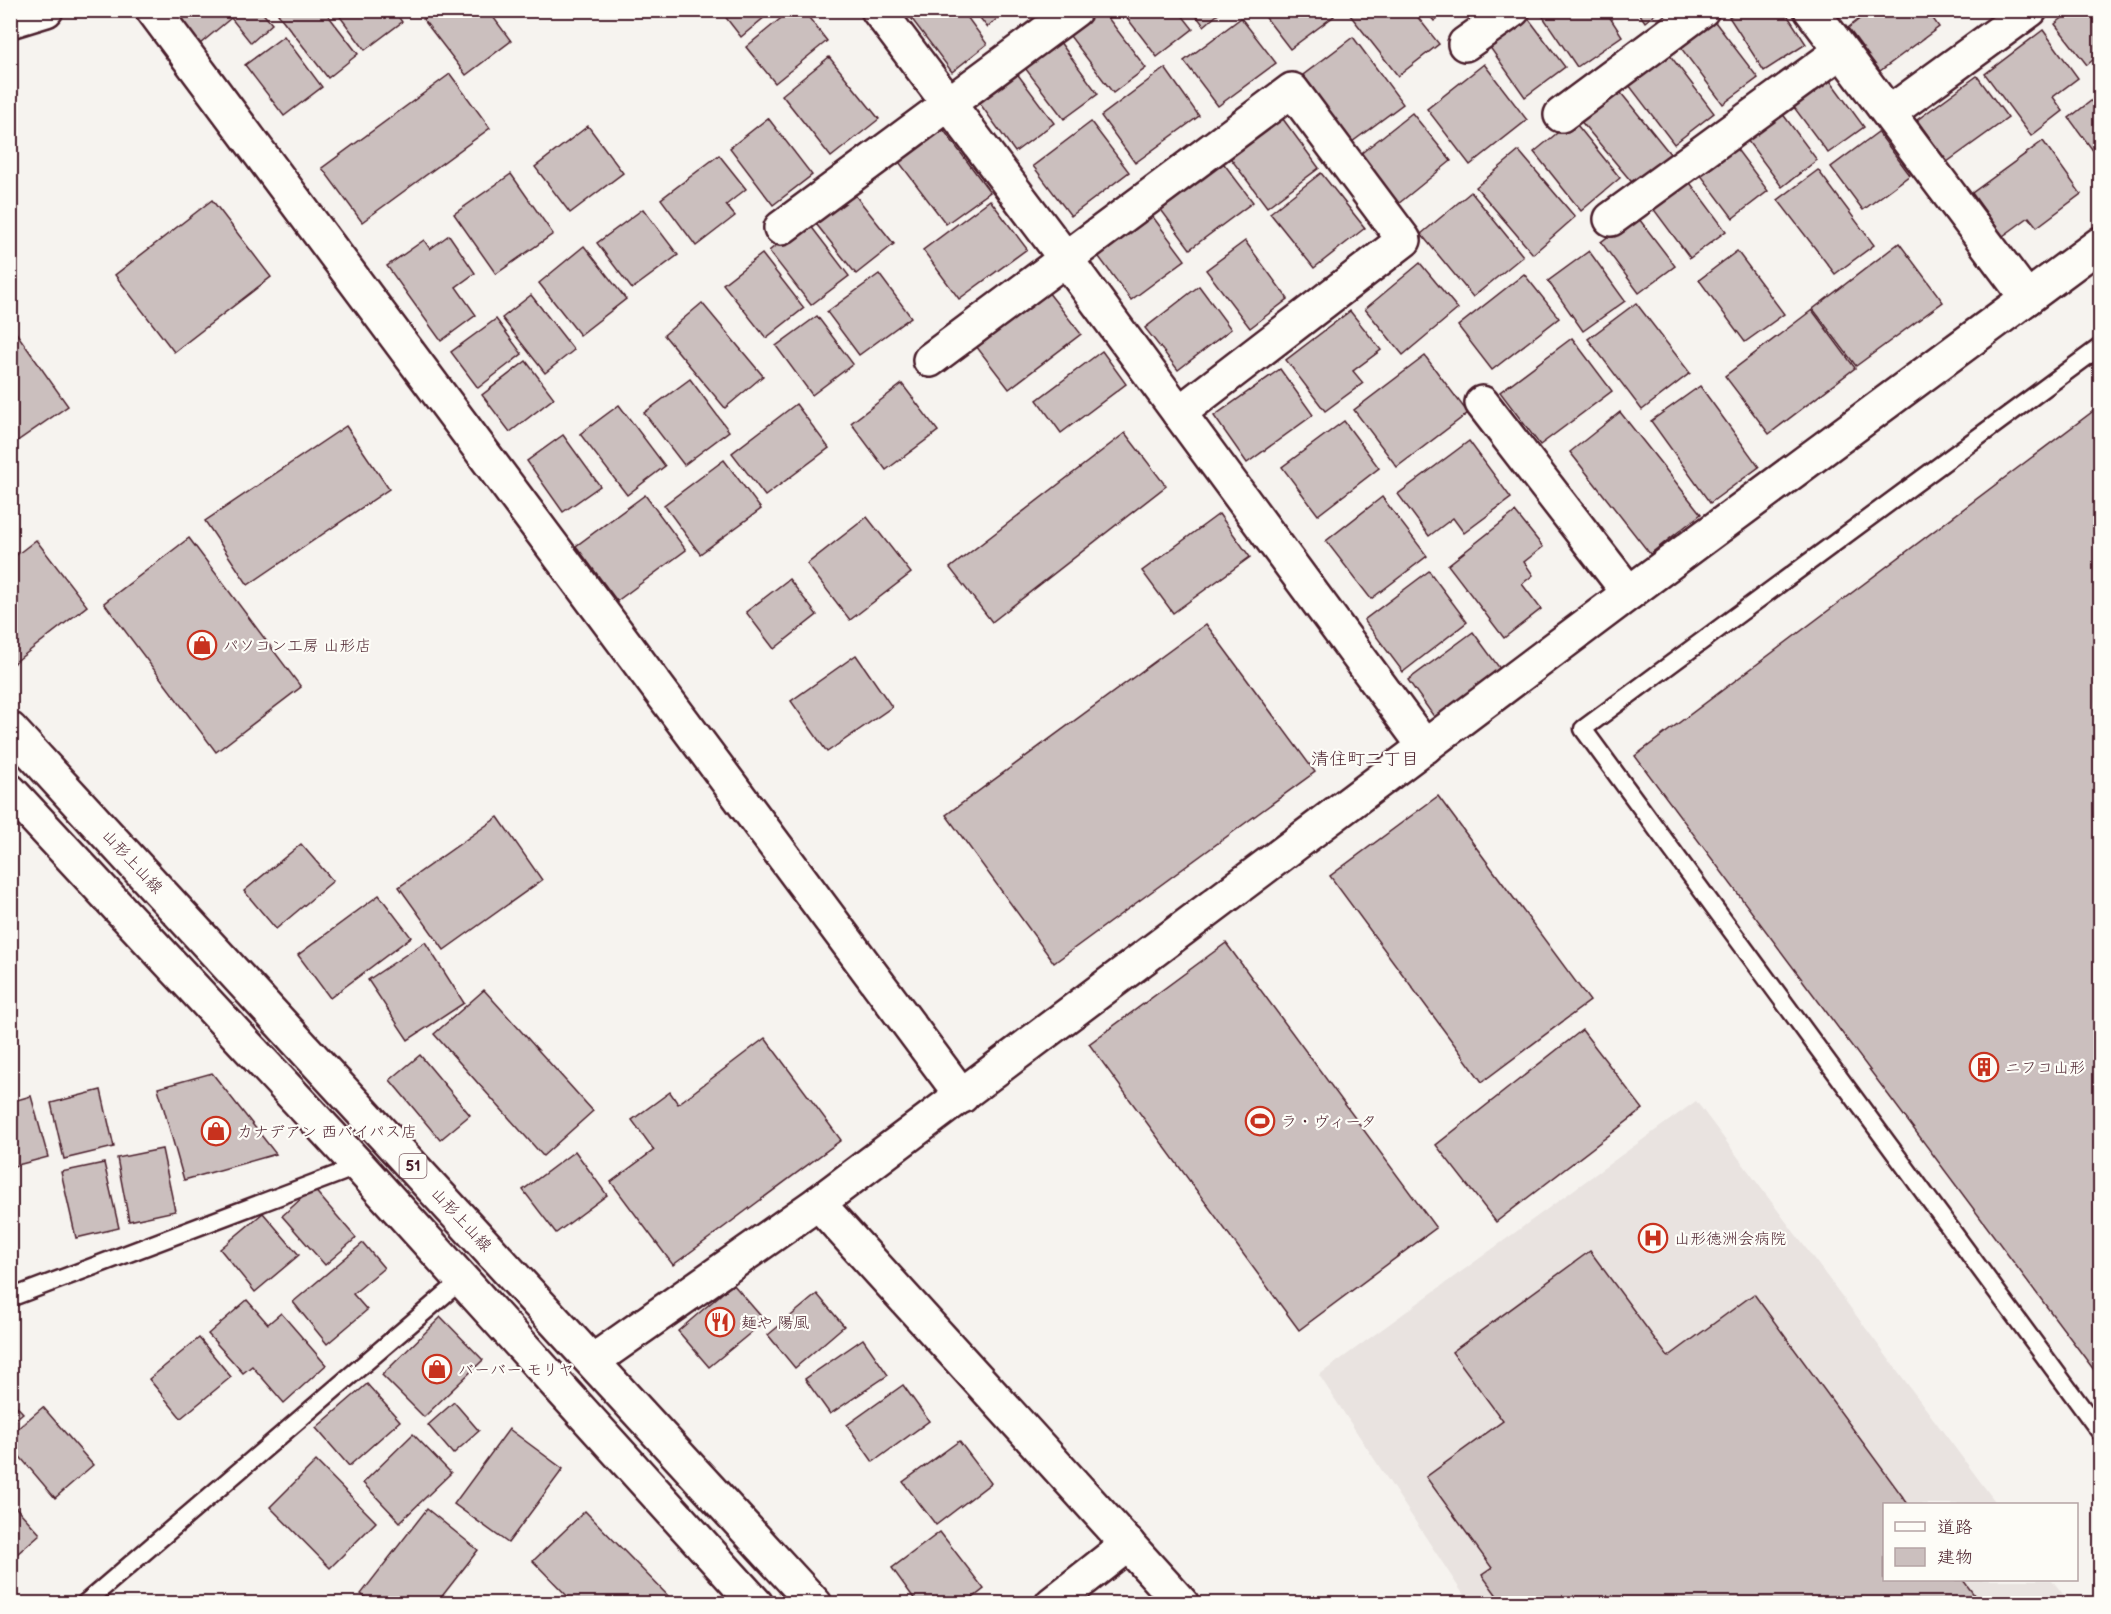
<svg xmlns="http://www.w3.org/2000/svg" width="2111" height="1614" viewBox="0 0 2111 1614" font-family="'Balsamiq Sans','Klee One',sans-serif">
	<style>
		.built { fill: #e9e3e0 }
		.building { fill: #cbbfbe; stroke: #4a1f2b; stroke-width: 1.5 }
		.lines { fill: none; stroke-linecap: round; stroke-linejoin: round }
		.service-casing { stroke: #4a1f2b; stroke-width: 21 }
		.minor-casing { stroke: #4a1f2b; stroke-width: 38 }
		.tertiary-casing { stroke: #4a1f2b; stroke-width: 38 }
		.primary-casing { stroke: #4a1f2b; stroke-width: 38 }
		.service { stroke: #fdfcf7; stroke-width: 16 }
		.minor { stroke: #fdfcf7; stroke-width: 33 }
		.tertiary { stroke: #fdfcf7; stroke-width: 33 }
		.primary { stroke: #fdfcf7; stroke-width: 33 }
		.labels { text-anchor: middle; stroke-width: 4.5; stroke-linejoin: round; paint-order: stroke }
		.shield { fill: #fdfcf7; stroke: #806168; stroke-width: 1.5 }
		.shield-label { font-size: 15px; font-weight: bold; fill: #4a1f2b }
		.poi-label { font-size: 16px; fill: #4a1f2b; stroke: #fdfcf7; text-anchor: start }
		.street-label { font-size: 16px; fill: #4a1f2b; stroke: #fdfcf7 }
		.neighbourhood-label { font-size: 18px; fill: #4a1f2b; stroke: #fdfcf7 }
	</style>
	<rect width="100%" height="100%" fill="#f6f3ef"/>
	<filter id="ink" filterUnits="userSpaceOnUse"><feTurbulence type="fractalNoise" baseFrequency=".0167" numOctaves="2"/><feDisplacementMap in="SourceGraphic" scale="12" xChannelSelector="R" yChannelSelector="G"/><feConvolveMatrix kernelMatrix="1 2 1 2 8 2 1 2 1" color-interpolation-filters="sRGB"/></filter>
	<g filter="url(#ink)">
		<polygon class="built" points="1696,1101 1997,1504 1884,1504 1884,1580 2052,1580 2070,1603 1469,1603 1319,1375"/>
		<g class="building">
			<polygon points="177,10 260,10 272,24 251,43 231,18 200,44 174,13"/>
			<polygon points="283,10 324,10 358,54 328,78 278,14"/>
			<polygon points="335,10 394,10 402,22 365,50"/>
			<polygon points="434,10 488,10 511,41 466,75 423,19"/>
			<polygon points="720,10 773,10 741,37"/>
			<polygon points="791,10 803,10 827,41 775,83 746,47"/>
			<polygon points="905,10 962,10 987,44 952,72"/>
			<polygon points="974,10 1008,10 987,27"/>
			<polygon points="1095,10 1102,10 1146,68 1113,93 1067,32"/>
			<polygon points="1121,10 1178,10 1193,29 1157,57"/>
			<polygon points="1192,10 1223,10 1204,26"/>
			<polygon points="1260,10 1330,10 1334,16 1290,49"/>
			<polygon points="1355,10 1412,10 1439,44 1398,76 1350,15"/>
			<polygon points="1425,10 1448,10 1434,21"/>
			<polygon points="1546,10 1605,10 1622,36 1577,67 1541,14"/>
			<polygon points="1637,10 1660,10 1645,22"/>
			<polygon points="1739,10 1784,10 1806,44 1764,71 1729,17"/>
			<polygon points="1871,10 1927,10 1939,27 1880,71 1848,28"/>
			<polygon points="2072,10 2100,10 2100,54 2087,65 2055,24"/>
			<polygon points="1241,18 1276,63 1218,106 1184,61"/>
			<polygon points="1528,18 1565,67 1525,97 1489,46"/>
			<polygon points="1712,18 1758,78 1723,104 1678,44"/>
			<polygon points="2043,30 2078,78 2053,97 2063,111 2031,136 1985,74"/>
			<polygon points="284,36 322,87 284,116 245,65"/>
			<polygon points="1353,37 1403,104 1352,142 1303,75"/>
			<polygon points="1057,38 1098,94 1064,119 1022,64"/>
			<polygon points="1669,54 1714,113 1674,144 1629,85"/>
			<polygon points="829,57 879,119 831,157 782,95"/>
			<polygon points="1484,64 1527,120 1470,165 1427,109"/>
			<polygon points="1013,68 1054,123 1015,152 975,97"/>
			<polygon points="1165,68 1199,116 1135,163 1101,116"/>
			<polygon points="450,74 490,128 362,222 322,168"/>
			<polygon points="1826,75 1864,127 1828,153 1790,102"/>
			<polygon points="1977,76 2008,118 1947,162 1917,120"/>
			<polygon points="1617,88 1671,155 1635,186 1579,119"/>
			<polygon points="2100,94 2100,160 2069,118"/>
			<polygon points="1779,109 1817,160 1782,187 1744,136"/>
			<polygon points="1412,113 1451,161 1398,204 1359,155"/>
			<polygon points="1280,115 1319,168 1267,207 1228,155"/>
			<polygon points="768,118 812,175 773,205 730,148"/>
			<polygon points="1573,120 1620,178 1581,211 1534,152"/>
			<polygon points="1091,122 1129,172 1071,216 1033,166"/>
			<polygon points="940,125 990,192 946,224 896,158"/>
			<polygon points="588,126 623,173 570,213 535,167"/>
			<polygon points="1878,132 1910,175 1863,210 1831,167"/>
			<polygon points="1730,140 1768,191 1733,218 1694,166"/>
			<polygon points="2043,141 2081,194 2037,227 2029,217 2003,236 1972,193"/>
			<polygon points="1519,151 1575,217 1533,254 1476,187"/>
			<polygon points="719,155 746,189 726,205 735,216 696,246 661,199"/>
			<polygon points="1221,160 1253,202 1190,249 1159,207"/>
			<polygon points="1818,170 1874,245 1835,274 1778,200"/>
			<polygon points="1321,173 1365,228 1314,268 1270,213"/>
			<polygon points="511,174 553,234 496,274 454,214"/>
			<polygon points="1688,180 1726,231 1690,258 1652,207"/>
			<polygon points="851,190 894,244 856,274 813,220"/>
			<polygon points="1471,192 1523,256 1473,297 1421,234"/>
			<polygon points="212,200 271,277 174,352 115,275"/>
			<polygon points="990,200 1027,249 959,299 923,250"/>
			<polygon points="643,209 678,255 632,289 597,243"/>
			<polygon points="1150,213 1185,260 1131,300 1096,253"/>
			<polygon points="1636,215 1675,266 1639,293 1601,242"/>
			<polygon points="807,221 849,276 811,305 769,251"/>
			<polygon points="449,235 475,273 456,287 476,315 441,341 387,266 424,240 430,249"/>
			<polygon points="1245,241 1288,299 1250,328 1206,270"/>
			<polygon points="1899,243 1943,302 1856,366 1813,309"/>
			<polygon points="584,246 626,299 580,335 539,283"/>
			<polygon points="1589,251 1625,301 1583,331 1548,281"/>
			<polygon points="1737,251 1784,314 1745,342 1699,280"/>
			<polygon points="762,254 804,308 766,338 723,284"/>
			<polygon points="1420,263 1458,309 1403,355 1365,309"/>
			<polygon points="879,274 911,317 859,355 827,312"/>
			<polygon points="1524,274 1559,318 1492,370 1458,326"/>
			<polygon points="1199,286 1231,329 1178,370 1145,328"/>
			<polygon points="1048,292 1081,334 1009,389 976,346"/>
			<polygon points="531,295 574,350 545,373 502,318"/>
			<polygon points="702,303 763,376 725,408 664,335"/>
			<polygon points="1636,303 1690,373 1642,410 1588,339"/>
			<polygon points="1812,310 1855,368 1769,434 1725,376"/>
			<polygon points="1350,311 1381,350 1353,371 1363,383 1325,411 1286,360"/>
			<polygon points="817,316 853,364 812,395 776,346"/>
			<polygon points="496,319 522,354 478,388 451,352"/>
			<polygon points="10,324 68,406 10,446"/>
			<polygon points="1572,338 1612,391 1540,445 1500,392"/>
			<polygon points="1102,351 1126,384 1061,433 1037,400"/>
			<polygon points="1425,356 1468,413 1397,467 1354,410"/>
			<polygon points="526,361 554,398 510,432 482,395"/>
			<polygon points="1280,369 1313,415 1247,463 1214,416"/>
			<polygon points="690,379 729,431 684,465 644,413"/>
			<polygon points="902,384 938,431 886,470 851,423"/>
			<polygon points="1700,386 1759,467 1710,503 1651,421"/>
			<polygon points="796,404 829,448 765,496 732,453"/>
			<polygon points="619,405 665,466 627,495 580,434"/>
			<polygon points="2100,406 2100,1378 1635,756"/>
			<polygon points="1620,412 1701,514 1650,554 1570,452"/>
			<polygon points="1344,421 1379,468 1318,515 1282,467"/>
			<polygon points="346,426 389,489 248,585 205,521"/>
			<polygon points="1125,433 1166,486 992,622 950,568"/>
			<polygon points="563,435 600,486 563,512 527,461"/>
			<polygon points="1469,441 1511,498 1464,533 1453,518 1429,536 1398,494"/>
			<polygon points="724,460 761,509 700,554 664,505"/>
			<polygon points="645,495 686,550 617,601 576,546"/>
			<polygon points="1382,497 1427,556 1371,599 1326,541"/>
			<polygon points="1515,512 1543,547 1524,562 1533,575 1522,584 1541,609 1504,638 1448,565"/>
			<polygon points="1219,514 1250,557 1173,613 1142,571"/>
			<polygon points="867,517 911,573 850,620 807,564"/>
			<polygon points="189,538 301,687 216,752 104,603"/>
			<polygon points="36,540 87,606 10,666 10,560"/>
			<polygon points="1429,571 1467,622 1403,672 1364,620"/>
			<polygon points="789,579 817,615 774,649 746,612"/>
			<polygon points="1206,624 1315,772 1054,963 946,815"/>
			<polygon points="1473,632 1501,670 1435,718 1408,680"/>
			<polygon points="856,655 892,707 827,752 791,701"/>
			<polygon points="1438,796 1590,1001 1482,1082 1330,876"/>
			<polygon points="498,817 542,880 444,950 399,887"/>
			<polygon points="301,844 333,881 276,929 244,891"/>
			<polygon points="379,895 411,937 330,998 298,955"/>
			<polygon points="425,942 464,1003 408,1040 368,980"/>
			<polygon points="1226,943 1436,1228 1299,1330 1089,1044"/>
			<polygon points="484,990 593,1111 543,1156 434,1034"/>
			<polygon points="1582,1030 1643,1109 1496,1222 1436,1145"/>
			<polygon points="765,1038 841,1140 673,1265 611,1182 654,1150 632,1120 670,1092 678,1104"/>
			<polygon points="420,1055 470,1115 440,1140 390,1080"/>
			<polygon points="212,1073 276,1154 184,1180 158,1088"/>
			<polygon points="101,1090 114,1147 64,1159 51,1103"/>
			<polygon points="31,1096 48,1157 10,1167 10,1102"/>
			<polygon points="162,1149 175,1211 129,1221 117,1158"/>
			<polygon points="575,1151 607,1195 556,1233 523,1190"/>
			<polygon points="104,1163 119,1228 76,1238 61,1172"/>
			<polygon points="313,1188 356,1238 325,1265 282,1216"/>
			<polygon points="263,1213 299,1255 255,1292 220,1249"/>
			<polygon points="363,1243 384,1268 353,1294 367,1310 327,1344 293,1302"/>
			<polygon points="1590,1251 1668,1357 1754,1294 1908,1504 1884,1504 1884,1580 1963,1580 1981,1604 1503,1604 1482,1575 1492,1568 1426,1477 1503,1421 1452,1352"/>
			<polygon points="733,1284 765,1321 709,1367 678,1331"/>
			<polygon points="817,1294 844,1326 795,1368 768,1335"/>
			<polygon points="247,1300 268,1324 281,1313 326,1365 284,1403 252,1366 243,1373 208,1334"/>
			<polygon points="441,1317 483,1360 424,1417 382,1375"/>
			<polygon points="199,1338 231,1377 181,1418 149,1379"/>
			<polygon points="863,1339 888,1375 830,1414 805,1379"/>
			<polygon points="367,1384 400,1421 349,1466 316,1428"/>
			<polygon points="903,1385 929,1421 873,1462 847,1425"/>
			<polygon points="10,1399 23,1413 10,1424"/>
			<polygon points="454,1402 479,1431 453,1454 428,1425"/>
			<polygon points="43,1407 93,1465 55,1498 10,1445 10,1435"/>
			<polygon points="509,1429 563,1469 508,1543 454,1504"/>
			<polygon points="413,1434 451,1473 400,1522 363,1483"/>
			<polygon points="959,1441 991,1483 936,1525 903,1482"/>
			<polygon points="316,1461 376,1522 330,1568 270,1507"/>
			<polygon points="10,1501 40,1534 10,1560"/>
			<polygon points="427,1509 478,1550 436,1604 374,1604 361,1594"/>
			<polygon points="585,1511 676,1604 575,1604 533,1561"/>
			<polygon points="940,1532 984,1589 965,1604 918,1604 892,1568"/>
		</g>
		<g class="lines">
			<g class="service-casing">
				<g id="service">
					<polyline points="2100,347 1583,729 2100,1432"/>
					<polyline points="10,1298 359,1166"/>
					<polyline points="84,1604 463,1279"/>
				</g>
			</g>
			<g class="minor-casing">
				<g id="minor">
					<polyline points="153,10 962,1096"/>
					<polyline points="878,10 1065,258 1425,747"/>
					<polyline points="1811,10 2027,298"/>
					<polyline points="1465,44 1513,10"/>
					<polyline points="1889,113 2030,10"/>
					<polyline points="1561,115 1702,10"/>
					<polyline points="1611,219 1841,51"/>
					<polyline points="781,228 1075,10"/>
					<polyline points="930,360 1292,90 1404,240 1179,413"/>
					<polyline points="1482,403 1629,593"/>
					<polyline points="818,1203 1182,1604"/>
					<polyline points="593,1361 818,1203 1629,593 2100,244"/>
				</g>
			</g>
			<g class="tertiary-casing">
				<polyline id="tertiary" points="1052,1604 1128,1544"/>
			</g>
			<g class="primary-casing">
				<g id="primary">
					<polyline points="10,21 46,10"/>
					<polyline points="10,729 815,1604"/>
					<polyline points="10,791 359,1166 756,1604"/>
				</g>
			</g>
			<use href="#service" class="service"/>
			<use href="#minor" class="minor"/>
			<use href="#tertiary" class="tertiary"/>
			<use href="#primary" class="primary"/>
		</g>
	</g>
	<defs>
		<g id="shop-ring" transform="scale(1.5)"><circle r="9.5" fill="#fdfcf7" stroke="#c8321e" stroke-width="1.5"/><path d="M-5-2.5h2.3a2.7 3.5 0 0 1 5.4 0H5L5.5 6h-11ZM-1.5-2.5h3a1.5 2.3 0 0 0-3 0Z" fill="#c8321e"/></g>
		<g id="building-ring" transform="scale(1.5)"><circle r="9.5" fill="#fdfcf7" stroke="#c8321e" stroke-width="1.5"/><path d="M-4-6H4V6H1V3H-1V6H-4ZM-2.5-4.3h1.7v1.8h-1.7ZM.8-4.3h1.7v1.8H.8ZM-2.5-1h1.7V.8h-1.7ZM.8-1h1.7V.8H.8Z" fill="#c8321e"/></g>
		<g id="stadium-ring" transform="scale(1.5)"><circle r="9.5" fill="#fdfcf7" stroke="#c8321e" stroke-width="1.5"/><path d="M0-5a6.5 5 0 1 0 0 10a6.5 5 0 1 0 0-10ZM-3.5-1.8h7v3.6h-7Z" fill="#c8321e"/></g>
		<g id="hospital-ring" transform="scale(1.5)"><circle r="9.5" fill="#fdfcf7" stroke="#c8321e" stroke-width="1.5"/><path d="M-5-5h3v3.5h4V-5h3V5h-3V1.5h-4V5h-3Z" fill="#c8321e"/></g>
		<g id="restaurant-ring" transform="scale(1.5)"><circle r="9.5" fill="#fdfcf7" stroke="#c8321e" stroke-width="1.5"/><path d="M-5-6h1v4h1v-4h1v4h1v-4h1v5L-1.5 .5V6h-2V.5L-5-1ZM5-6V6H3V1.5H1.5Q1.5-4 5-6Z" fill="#c8321e"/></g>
	</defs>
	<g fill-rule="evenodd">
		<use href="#shop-ring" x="202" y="645"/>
		<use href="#building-ring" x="1984" y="1067"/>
		<use href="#stadium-ring" x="1260" y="1121"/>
		<use href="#shop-ring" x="216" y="1131"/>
		<use href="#hospital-ring" x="1653" y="1238"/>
		<use href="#restaurant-ring" x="720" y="1322"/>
		<use href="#shop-ring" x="437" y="1369"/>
	</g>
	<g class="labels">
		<rect class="shield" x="399.5" y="1154" width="27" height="24" rx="4.5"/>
		<g class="shield-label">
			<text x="413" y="1171">51</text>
		</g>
		<g class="poi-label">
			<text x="223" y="651">パソコン工房 山形店</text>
			<text x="2005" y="1073">ニフコ山形</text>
			<text x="1281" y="1127">ラ・ヴィータ</text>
			<text x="237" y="1137">カナデアン 西バイパス店</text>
			<text x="1674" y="1244">山形徳洲会病院</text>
			<text x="741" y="1328">麺や 陽風</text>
			<text x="458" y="1375">バーバー モリヤ</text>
		</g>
		<g class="street-label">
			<text transform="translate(133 861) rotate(47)" y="6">山形上山線</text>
			<text transform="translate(462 1219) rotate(47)" y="6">山形上山線</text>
		</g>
		<g class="neighbourhood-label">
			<text x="1365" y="765">清住町二丁目</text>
		</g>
	</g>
	<rect width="2111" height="1614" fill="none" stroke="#fdfcf7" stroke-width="36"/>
	<rect x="18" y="18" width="2075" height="1578" fill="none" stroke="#4a1f2b" stroke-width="2" filter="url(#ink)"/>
	<rect x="1883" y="1503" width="195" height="78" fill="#fdfcf7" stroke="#b5a4a5" stroke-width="1.5"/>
	<rect x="1895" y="1522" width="30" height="9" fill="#fdfcf7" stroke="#b5a4a5" stroke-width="1.5"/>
	<text x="1937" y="1533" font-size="18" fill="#4a1f2b">道路</text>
	<rect x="1895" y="1548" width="30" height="18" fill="#cbbfbe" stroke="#b5a4a5" stroke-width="1.5"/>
	<text x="1937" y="1563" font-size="18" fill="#4a1f2b">建物</text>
</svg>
